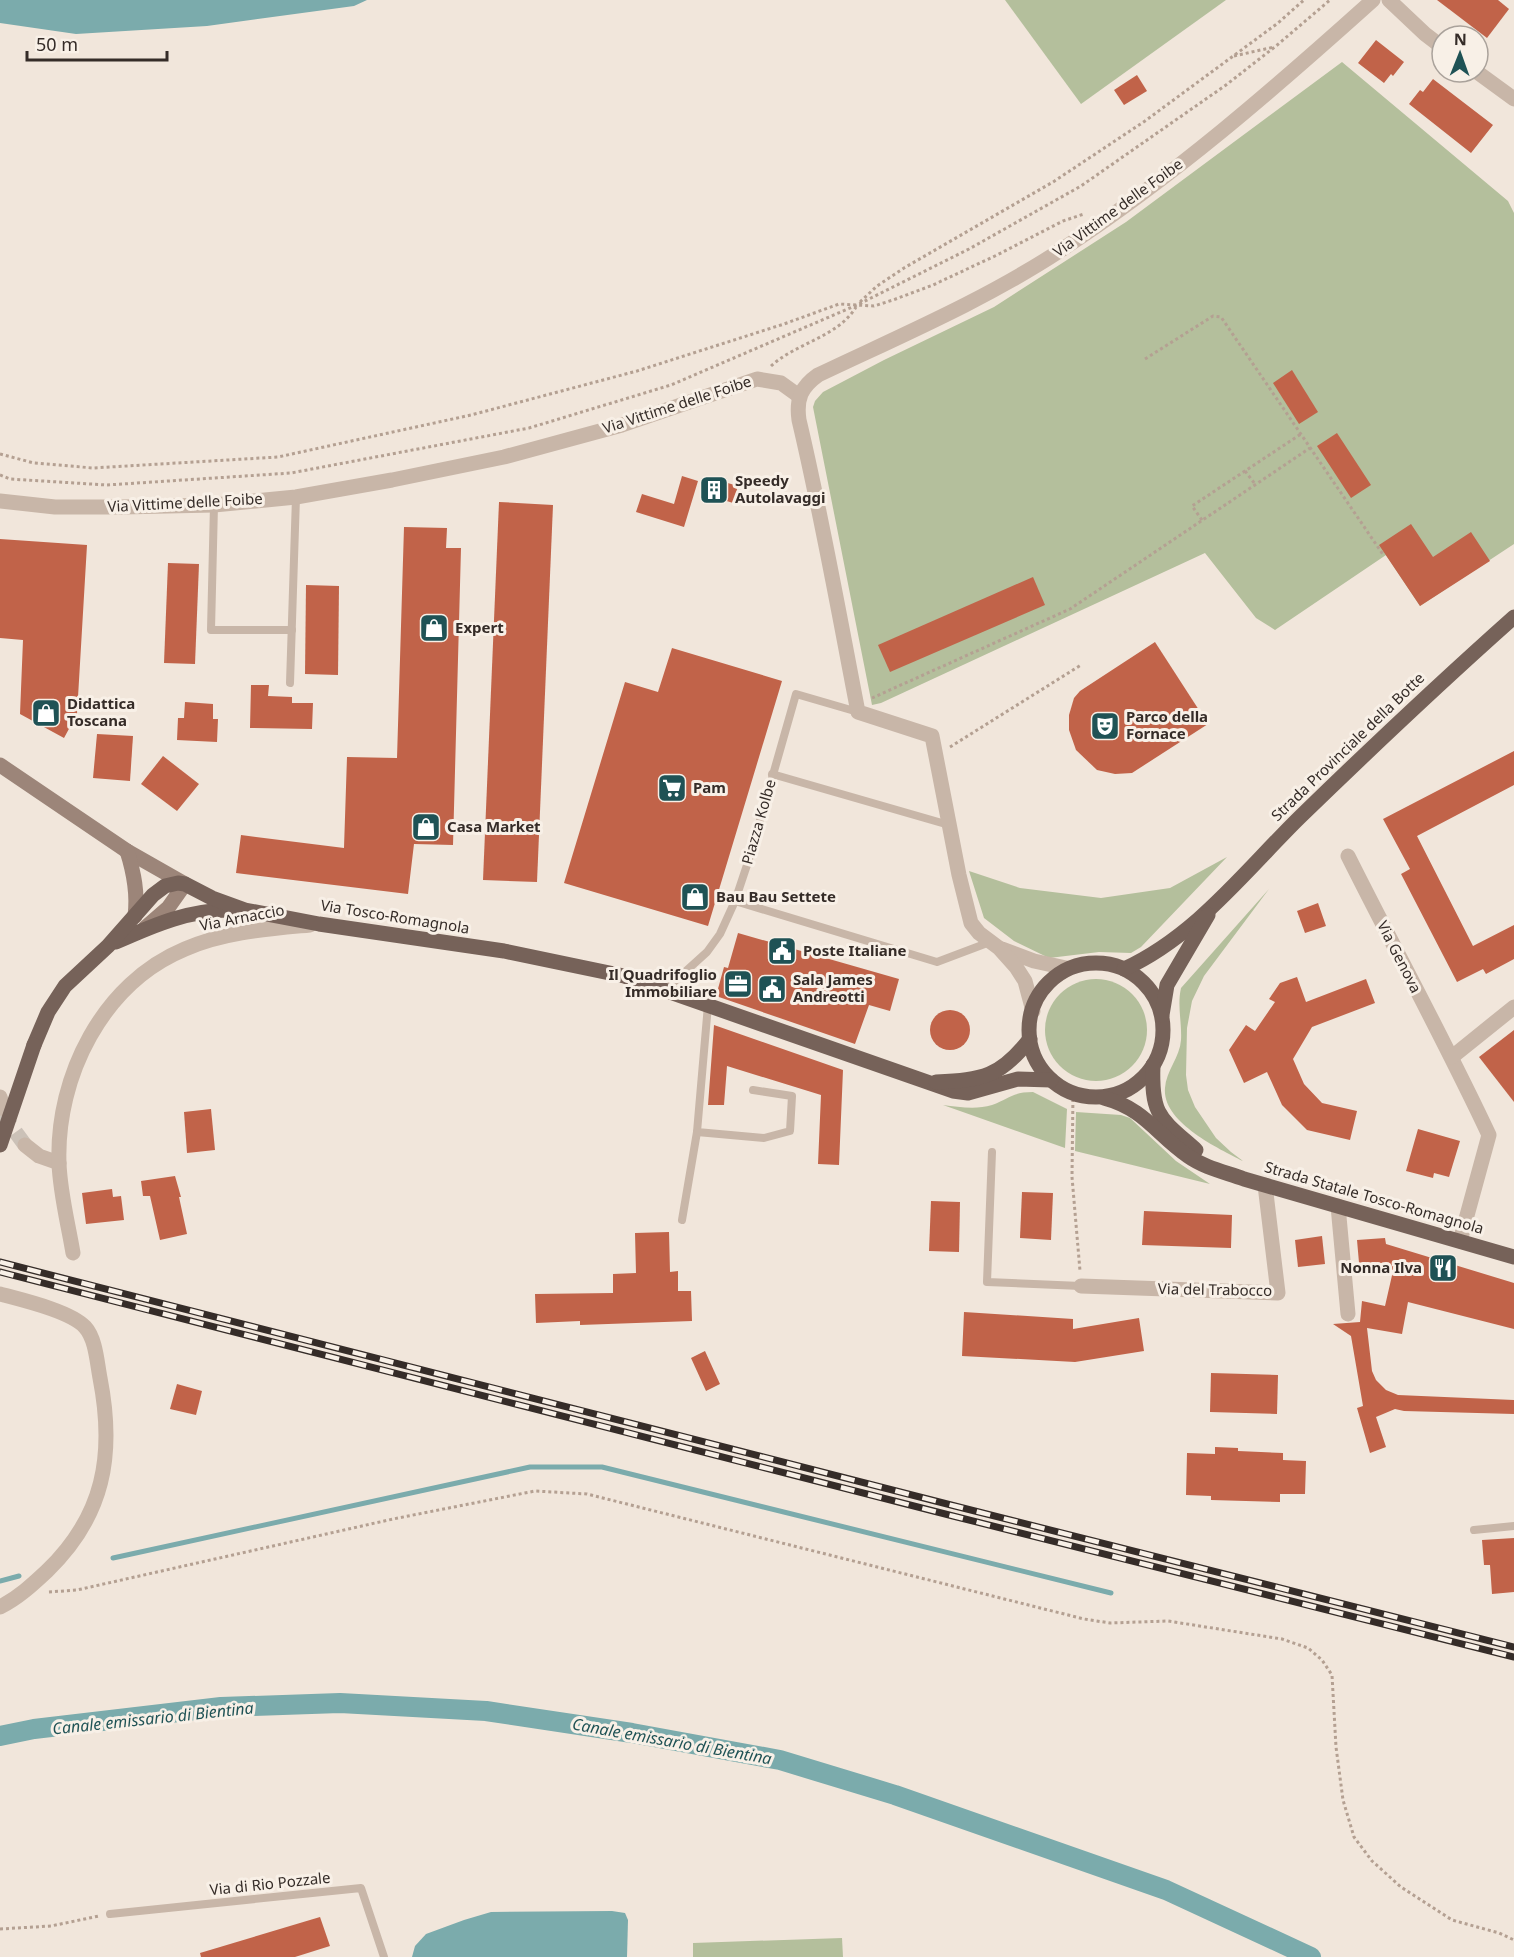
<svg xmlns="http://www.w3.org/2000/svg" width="1514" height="1957" viewBox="0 0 1514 1957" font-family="'Noto Sans',sans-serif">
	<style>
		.green { fill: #b4bf9c }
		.water { fill: #7babac }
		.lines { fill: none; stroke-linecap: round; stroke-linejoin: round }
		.stream { stroke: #7babac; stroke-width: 5 }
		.canal { stroke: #7babac; stroke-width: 20 }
		.building { fill: #c16349 }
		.minor-tunnel { stroke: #cbc1b7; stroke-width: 15; stroke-dasharray: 15 8; stroke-linecap: butt }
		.path { stroke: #b4a092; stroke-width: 3; stroke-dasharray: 3 3; stroke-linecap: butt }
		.service { stroke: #c8b6a8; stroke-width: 8 }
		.minor { stroke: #c8b6a8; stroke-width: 15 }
		.secondary { stroke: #9c8579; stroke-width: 15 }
		.primary { stroke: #766259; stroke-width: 15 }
		.rail-casing { stroke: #352c28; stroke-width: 7 }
		.rail { stroke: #f8f0e7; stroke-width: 4.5; stroke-dasharray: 14; stroke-linecap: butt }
		.primary-bridge { stroke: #766259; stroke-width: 15 }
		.labels { text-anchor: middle; stroke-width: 6; stroke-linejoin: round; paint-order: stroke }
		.street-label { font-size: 15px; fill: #352c28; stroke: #f8f0e7 }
		.poi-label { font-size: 15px; font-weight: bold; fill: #352c28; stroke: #f8f0e7; text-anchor: start }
		.water-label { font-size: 16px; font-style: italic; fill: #1f5255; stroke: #f8f0e7 }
	</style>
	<rect width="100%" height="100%" fill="#f1e6db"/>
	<g class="green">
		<polygon points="1005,0 1226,0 1081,104"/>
		<polygon points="1342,62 1508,201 1514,213 1514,544 1420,606 1386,555 1275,630 1256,618 1205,553 881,703 872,705 813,407 815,401 823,392 884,360 994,307 1126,222"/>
		<polygon points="1227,857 1141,947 1131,953 1099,952 1049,958 1014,941 984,918 969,871 1020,888 1101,898 1170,888"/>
		<path d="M1269,889L1204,976L1192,1001L1187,1028L1186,1075L1188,1090L1195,1107L1216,1138L1231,1152L1243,1161C1218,1148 1162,1122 1165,1088C1166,1071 1180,1057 1181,1040C1182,1022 1177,1006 1181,988Z"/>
		<circle cx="1096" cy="1030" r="51"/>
		<path d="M1033,1092L1067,1109L1065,1148L943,1105C959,1107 976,1110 992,1105C1009,1099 1012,1092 1033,1092Z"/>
		<polygon points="1076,1112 1121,1115 1130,1118 1176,1161 1210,1184 1075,1151"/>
		<polygon points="842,1938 843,1957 693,1957 693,1943"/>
	</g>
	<g class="water">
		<polygon points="0,0 367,0 354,6 207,26 76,34 0,23"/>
		<polygon points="612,1911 625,1913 628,1920 627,1957 412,1957 415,1946 426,1934 464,1920 491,1912"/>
	</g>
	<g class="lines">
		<g class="stream">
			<polyline points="113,1558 530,1467 602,1467 1111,1593"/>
			<polyline points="0,1581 19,1576"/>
		</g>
		<polyline class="canal" points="0,1736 34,1729 221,1707 340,1703 486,1711 632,1733 780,1760 895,1795 1166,1890 1311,1957"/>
	</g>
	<g class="building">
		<polygon points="1437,0 1498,0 1509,9 1487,38"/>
		<polygon points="1376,40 1404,62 1393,76 1391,74 1384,83 1358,63"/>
		<polygon points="1137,75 1147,91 1124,105 1114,90"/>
		<polygon points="1433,79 1493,125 1471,153 1409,104 1420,90 1423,92"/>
		<polygon points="1292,370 1318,412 1299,424 1273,383"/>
		<polygon points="1337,433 1371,485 1351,498 1317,446"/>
		<polygon points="682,476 698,481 684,527 636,512 642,494 674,504"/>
		<polygon points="707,477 738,486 733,503 702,493"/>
		<polygon points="499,502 553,505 537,882 483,880"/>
		<polygon points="1411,524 1433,557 1471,532 1490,561 1420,606 1379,545"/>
		<polygon points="404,527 447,528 446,548 461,548 453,845 414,844 408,894 236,873 241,835 344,848 347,757 397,758"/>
		<polygon points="0,539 87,545 77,714 64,738 20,714 23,640 0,638"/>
		<polygon points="168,563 199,564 195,664 164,663"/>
		<polygon points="1033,577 1045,605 890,672 878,645"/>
		<polygon points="306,585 339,586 338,675 305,674"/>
		<polygon points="1155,642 1208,724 1132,773 1115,774 1097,770 1076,750 1069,730 1069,715 1074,698 1080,691"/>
		<polygon points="672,648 782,681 708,926 564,883 625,682 658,692"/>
		<polygon points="251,685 269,685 268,696 292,697 292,703 313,703 312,729 250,728"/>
		<polygon points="185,702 213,704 213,719 218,719 217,742 177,740 178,718 184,718"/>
		<polygon points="97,734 133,736 130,781 93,778"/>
		<polygon points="1514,751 1514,785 1417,836 1473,946 1514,925 1514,959 1486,974 1483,969 1457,982 1401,874 1410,869 1383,819"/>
		<polygon points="163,756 199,784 177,811 141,784"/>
		<polygon points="1318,903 1326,926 1305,933 1297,911"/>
		<polygon points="738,933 899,979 890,1011 869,1005 855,1044 716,996 724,967 728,968"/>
		<polygon points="1297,977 1306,1002 1366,979 1375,1003 1312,1027 1293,1059 1304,1084 1322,1103 1357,1111 1350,1140 1307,1130 1282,1105 1267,1072 1244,1083 1229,1050 1246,1025 1255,1031 1275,1002 1269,999 1280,983"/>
		<circle cx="950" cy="1030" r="20"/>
		<polygon points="714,1025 843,1070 839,1165 818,1164 821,1095 727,1066 724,1105 708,1105"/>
		<polygon points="1514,1030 1514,1102 1479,1057"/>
		<polygon points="211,1109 215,1150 187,1153 184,1112"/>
		<polygon points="1418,1129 1460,1141 1449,1177 1434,1173 1433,1178 1406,1171"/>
		<polygon points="175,1176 181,1197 179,1197 187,1234 160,1240 150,1196 143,1196 141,1181"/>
		<polygon points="112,1189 113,1197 121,1196 124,1220 86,1224 82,1193"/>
		<polygon points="1022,1192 1053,1193 1051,1240 1020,1238"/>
		<polygon points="931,1201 960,1202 959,1252 929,1251"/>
		<polygon points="1144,1211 1232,1215 1231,1248 1142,1245"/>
		<polygon points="669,1232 670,1272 678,1271 678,1291 691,1291 692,1321 580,1325 580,1321 536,1323 535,1294 613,1293 613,1274 636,1273 635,1233"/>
		<polygon points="1322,1236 1325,1264 1298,1267 1295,1240"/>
		<polygon points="1385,1238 1386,1244 1514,1283 1514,1329 1408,1302 1402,1334 1367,1328 1372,1371 1376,1380 1386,1390 1398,1395 1514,1400 1514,1414 1404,1411 1395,1409 1376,1417 1386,1447 1370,1453 1357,1408 1363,1406 1351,1336 1333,1324 1360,1322 1362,1301 1385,1306 1393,1271 1360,1274 1357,1240"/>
		<polygon points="964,1312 1073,1319 1073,1329 1139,1318 1144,1351 1075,1362 962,1356"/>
		<polygon points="705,1351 720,1384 706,1391 691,1358"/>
		<polygon points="1211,1373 1278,1375 1277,1414 1210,1412"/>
		<polygon points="177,1384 202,1391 196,1415 170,1409"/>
		<polygon points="1215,1447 1238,1448 1238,1451 1283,1453 1283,1460 1306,1461 1305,1494 1280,1494 1280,1502 1211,1500 1211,1496 1186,1495 1187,1453 1215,1454"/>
		<polygon points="1514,1538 1514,1592 1492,1594 1490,1565 1484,1565 1482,1540"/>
		<polygon points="320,1917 330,1946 295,1957 201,1957 200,1953"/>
	</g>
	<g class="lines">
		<polyline class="minor-tunnel" points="5,1112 9,1123 25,1145"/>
		<g class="path">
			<polyline points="1234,56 1274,47"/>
			<polyline points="860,302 877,286 904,268 1053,182 1145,121 1278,23 1304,0"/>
			<polyline points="1145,359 1213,316 1221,317 1384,556"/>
			<path d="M771,366C796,343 838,337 856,307"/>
			<polyline points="0,454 34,463 93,468 278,457 471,415 637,371 784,324 839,304 874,306 893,300 933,285 997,255 1063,221 1084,214"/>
			<polyline points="1245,471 1255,484"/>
			<polyline points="0,475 10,479 107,485 291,473 529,428 671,385 857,305 969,249 1081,186 1226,85 1276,46 1330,0"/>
			<polyline points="1202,520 1192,506 1301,434"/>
			<polyline points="872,698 1070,609 1310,448"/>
			<polyline points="950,747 1081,665"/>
			<polyline points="1073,1093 1072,1177 1080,1271"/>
			<polyline points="49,1592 77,1590 393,1519 535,1491 587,1494 1084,1619 1110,1623 1168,1621 1282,1639 1308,1648 1322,1660 1332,1675 1336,1747 1343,1800 1354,1837 1372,1861 1401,1887 1452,1920 1499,1933 1514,1940"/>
			<polyline points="0,1929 51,1926 99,1916"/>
		</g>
		<g class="service">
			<polyline points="214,505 211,630 292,630"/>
			<polyline points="290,683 296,497"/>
			<polyline points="772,774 949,825"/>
			<polyline points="735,901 937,962 990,942"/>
			<polyline points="665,990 707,952 720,934 735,901 749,859 796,694 858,712"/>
			<polyline points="708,1005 697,1132 764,1138 790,1131 792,1096 753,1090"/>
			<polyline points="992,1152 987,1282 1081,1286"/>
			<polyline points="682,1220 697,1132"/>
			<polyline points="1474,1530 1514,1526"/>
			<polyline points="110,1914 361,1888 384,1957"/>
		</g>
		<g class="minor">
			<polyline points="1389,0 1425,34 1442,47"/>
			<polyline points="1477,72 1514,99"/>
			<polyline points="0,501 55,507 122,507 214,505 296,497 392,480 504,457 622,425 757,379 781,383 799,396"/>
			<path d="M1348,856C1395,950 1445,1041 1489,1135L1460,1241"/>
			<polyline points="1002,949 1034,961 1066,968"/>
			<path d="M1033,1011L1025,981L1016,967L999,948L979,933L971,923L959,875L932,736L858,712C839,614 822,517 799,420C796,399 801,387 818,375C900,336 985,300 1061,250C1173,177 1274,89 1373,0"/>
			<polyline points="1452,1057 1514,1007"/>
			<polyline points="0,1097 4,1109"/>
			<polyline points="25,1145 39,1156 59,1163"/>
			<polyline points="1338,1206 1348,1314"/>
			<path d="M73,1253C68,1223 60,1193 59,1163C56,1076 103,983 185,949C224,932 268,929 310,925"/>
			<polyline points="1081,1286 1278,1293 1265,1185"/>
			<path d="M0,1294C22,1300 70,1311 85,1327C96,1339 97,1363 100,1378C115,1455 104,1516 47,1571C32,1585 18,1598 0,1607"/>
		</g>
		<g class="secondary">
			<polyline points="0,765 127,851 185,884 168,908 145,928"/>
			<path d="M127,851C134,873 138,893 135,916"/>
		</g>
		<g class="primary">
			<path d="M116,942C154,925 191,909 233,910"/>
			<circle cx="1096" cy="1030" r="67"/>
			<path d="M1124,969C1196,936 1245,871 1300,817C1370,749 1441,682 1514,617"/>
			<polyline points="1162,1015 1167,985 1208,915"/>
			<polyline points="34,1045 48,1012 65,986 108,946 153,895 165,886 178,883 185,884 212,898 245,910 319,924 504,951 624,976 953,1091 968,1093 1018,1079 1051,1080"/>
			<path d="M1153,1065C1151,1116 1160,1118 1196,1150"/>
			<path d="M936,1082C983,1080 1000,1077 1030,1039"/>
			<path d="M1104,1098C1145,1109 1156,1134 1188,1156C1205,1168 1225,1172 1244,1179L1514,1257"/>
		</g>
		<g class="rail-casing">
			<g id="rail">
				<polyline points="0,1262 955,1506 1514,1647"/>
				<polyline points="0,1272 953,1516 1514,1657"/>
			</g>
		</g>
		<use href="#rail" class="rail"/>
		<polyline class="primary-bridge" points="0,1145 34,1045"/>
	</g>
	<defs>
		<g id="building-square" transform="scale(1.5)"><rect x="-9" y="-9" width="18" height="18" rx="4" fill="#1f5255" stroke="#f8f0e7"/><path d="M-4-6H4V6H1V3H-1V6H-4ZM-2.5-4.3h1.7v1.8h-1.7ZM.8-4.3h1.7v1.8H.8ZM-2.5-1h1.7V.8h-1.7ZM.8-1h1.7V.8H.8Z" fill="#fff"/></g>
		<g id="shop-square" transform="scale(1.5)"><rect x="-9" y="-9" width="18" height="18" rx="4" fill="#1f5255" stroke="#f8f0e7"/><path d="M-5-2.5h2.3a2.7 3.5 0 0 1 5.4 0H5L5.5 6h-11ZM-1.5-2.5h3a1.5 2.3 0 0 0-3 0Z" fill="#fff"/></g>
		<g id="theatre-square" transform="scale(1.5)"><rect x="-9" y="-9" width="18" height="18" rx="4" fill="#1f5255" stroke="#f8f0e7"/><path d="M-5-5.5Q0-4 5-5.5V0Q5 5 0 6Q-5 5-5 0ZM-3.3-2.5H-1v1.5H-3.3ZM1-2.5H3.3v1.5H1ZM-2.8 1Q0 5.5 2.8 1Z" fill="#fff"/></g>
		<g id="supermarket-square" transform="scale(1.5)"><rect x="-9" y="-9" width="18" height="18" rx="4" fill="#1f5255" stroke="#f8f0e7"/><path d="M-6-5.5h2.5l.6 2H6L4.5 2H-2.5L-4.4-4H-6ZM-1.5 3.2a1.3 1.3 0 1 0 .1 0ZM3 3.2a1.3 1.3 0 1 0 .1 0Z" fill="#fff"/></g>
		<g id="civic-square" transform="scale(1.5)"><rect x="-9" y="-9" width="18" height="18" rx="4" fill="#1f5255" stroke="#f8f0e7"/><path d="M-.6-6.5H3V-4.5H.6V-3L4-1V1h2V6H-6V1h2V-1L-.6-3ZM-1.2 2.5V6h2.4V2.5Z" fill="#fff"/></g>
		<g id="office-square" transform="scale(1.5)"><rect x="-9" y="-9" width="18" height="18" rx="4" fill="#1f5255" stroke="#f8f0e7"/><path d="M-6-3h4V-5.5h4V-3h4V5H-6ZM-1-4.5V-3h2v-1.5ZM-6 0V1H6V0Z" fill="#fff"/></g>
		<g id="restaurant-square" transform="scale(1.5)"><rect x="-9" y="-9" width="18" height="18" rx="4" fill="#1f5255" stroke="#f8f0e7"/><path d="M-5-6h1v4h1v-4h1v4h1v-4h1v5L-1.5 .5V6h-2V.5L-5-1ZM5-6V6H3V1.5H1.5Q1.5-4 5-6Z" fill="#fff"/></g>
	</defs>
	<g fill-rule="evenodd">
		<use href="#building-square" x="714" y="490"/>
		<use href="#shop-square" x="434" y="628"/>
		<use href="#shop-square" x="46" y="713"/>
		<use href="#theatre-square" x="1105" y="726"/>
		<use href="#supermarket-square" x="672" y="788"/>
		<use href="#shop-square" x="426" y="827"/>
		<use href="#shop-square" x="695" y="897"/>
		<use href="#civic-square" x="782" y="951"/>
		<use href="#office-square" x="738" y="984"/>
		<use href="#civic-square" x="772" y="989"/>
		<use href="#restaurant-square" x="1443" y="1268"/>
	</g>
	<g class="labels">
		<g class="street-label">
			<text transform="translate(1118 208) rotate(-36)" y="5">Via Vittime delle Foibe</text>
			<text transform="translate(677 405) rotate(-18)" y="5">Via Vittime delle Foibe</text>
			<text transform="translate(185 503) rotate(-3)" y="5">Via Vittime delle Foibe</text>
			<text transform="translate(1348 747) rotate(-44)" y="5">Strada Provinciale della Botte</text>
			<text transform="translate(759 822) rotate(-74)" y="5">Piazza Kolbe</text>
			<text transform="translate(395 917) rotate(9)" y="5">Via Tosco-Romagnola</text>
			<text transform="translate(242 918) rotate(-11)" y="5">Via Arnaccio</text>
			<text transform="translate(1399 957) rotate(63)" y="5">Via Genova</text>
			<text transform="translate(1374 1198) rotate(16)" y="5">Strada Statale Tosco-Romagnola</text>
			<text transform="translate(1215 1290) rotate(1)" y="5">Via del Trabocco</text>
			<text transform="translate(270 1884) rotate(-6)" y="5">Via di Rio Pozzale</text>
		</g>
		<g class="poi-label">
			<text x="735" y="486">Speedy<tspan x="735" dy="17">Autolavaggi</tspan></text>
			<text x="455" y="633">Expert</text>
			<text x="67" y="709">Didattica<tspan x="67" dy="17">Toscana</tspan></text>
			<text x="1126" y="722">Parco della<tspan x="1126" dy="17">Fornace</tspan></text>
			<text x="693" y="793">Pam</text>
			<text x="447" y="832">Casa Market</text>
			<text x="716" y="902">Bau Bau Settete</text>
			<text x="803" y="956">Poste Italiane</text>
			<text x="717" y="980" text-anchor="end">Il Quadrifoglio<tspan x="717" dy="17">Immobiliare</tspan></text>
			<text x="793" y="985">Sala James<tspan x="793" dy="17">Andreotti</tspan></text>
			<text x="1422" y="1273" text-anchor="end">Nonna Ilva</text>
		</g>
		<g class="water-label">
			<text transform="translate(153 1718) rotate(-6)" y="6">Canale emissario di Bientina</text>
			<text transform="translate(672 1741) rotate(10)" y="6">Canale emissario di Bientina</text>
		</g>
	</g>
	<g transform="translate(1460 54) rotate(1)"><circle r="28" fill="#f8f0e7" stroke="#aaa29b" stroke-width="1.5"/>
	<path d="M0-4.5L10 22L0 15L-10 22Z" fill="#1f5255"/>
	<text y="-9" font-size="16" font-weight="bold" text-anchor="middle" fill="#352c28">N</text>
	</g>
	<path d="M27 51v9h140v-9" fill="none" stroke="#352c28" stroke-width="3"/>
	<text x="36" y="51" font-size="18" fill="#352c28" stroke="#f8f0e7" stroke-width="4.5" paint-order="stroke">50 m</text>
</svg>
